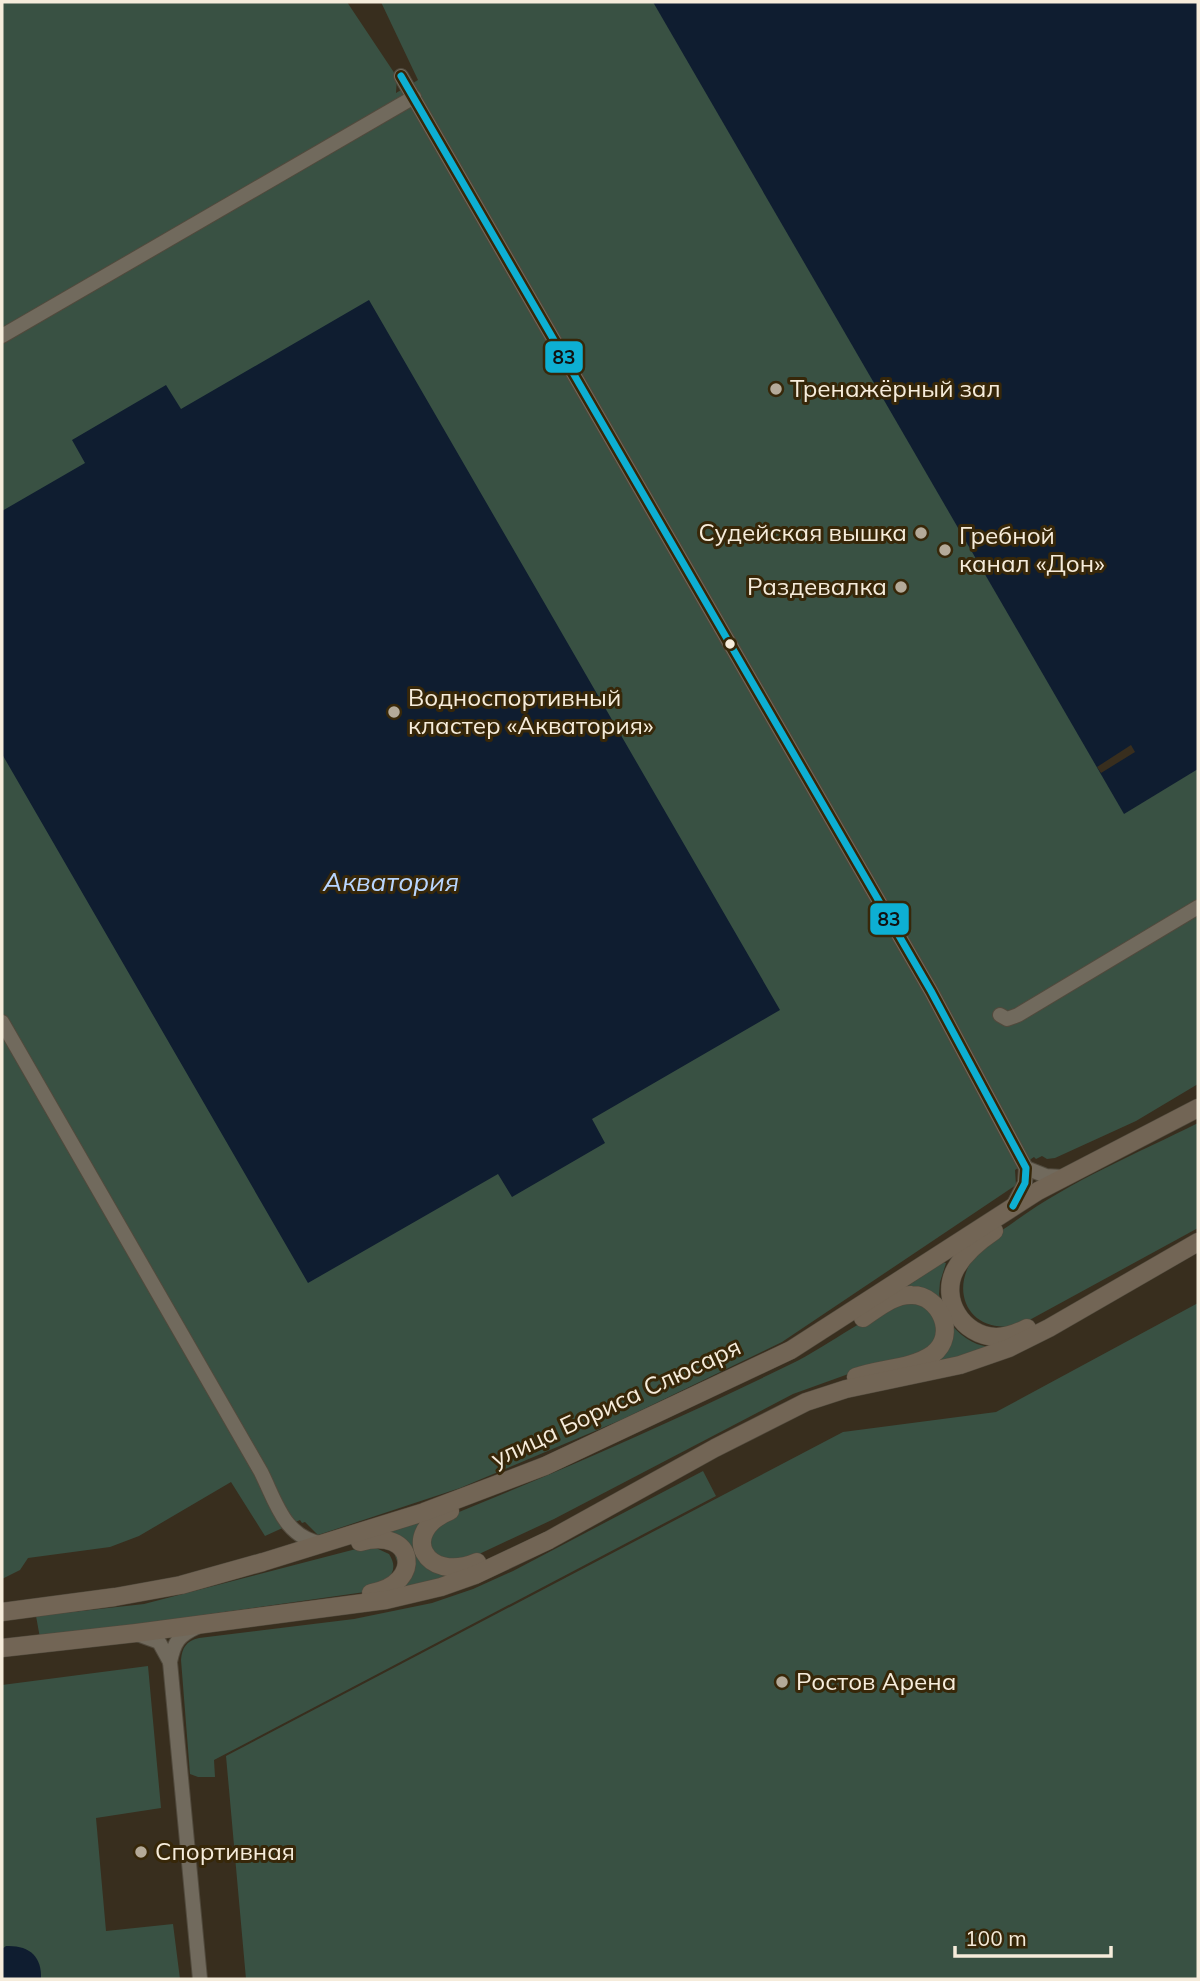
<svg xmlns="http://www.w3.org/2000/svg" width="1200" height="1981" viewBox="0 0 1200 1981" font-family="Mulish,sans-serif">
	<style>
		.green { fill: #395143 }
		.water { fill: #0f1d30 }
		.pier { fill: #382e1e }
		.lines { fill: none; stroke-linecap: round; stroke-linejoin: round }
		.minor-casing { stroke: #514a3d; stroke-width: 16 }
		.major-casing { stroke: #514a3d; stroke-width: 19 }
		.minor { stroke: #716a5d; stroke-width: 14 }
		.major { stroke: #726555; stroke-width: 18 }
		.bus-1-casing { stroke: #372709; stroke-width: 12 }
		.bus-1 { stroke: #0dafd3; stroke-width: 7 }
		.poi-dot { fill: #b4aa99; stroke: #372709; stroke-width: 2.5 }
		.bus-dot { fill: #f6ecdb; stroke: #372709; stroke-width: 2.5 }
		.labels { text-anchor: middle; stroke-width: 6; stroke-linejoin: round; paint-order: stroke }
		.poi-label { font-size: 24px; fill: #f6ecdb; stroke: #372709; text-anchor: start }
		.street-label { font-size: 24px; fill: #f6ecdb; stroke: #372709 }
		.water-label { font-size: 26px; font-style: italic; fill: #b9d6fe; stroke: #372709 }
		.line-badge { stroke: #372709; stroke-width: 2.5 }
		.pale-badge-label { font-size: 19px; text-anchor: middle; font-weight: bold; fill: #111 }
	</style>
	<rect width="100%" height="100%" fill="#382e1e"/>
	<g class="green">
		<polygon points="2,2 347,2 397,77 396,93 418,80 381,2 1198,2 1198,1084 1136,1121 1055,1158 1047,1159 1042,1156 1036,1159 1034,1157 1015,1170 1016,1185 782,1342 621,1420 460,1488 318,1535 305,1522 302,1523 300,1520 265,1536 231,1482 139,1536 110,1547 28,1558 20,1570 2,1579"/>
		<path d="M1198,1123V1228L1024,1323C974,1340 944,1294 977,1253C987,1240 1001,1231 1014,1222C1070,1181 1136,1154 1198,1123Z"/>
		<polygon points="943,1262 946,1263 940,1282 939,1294 942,1309 906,1287"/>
		<path d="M913,1300L935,1312L939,1336L921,1355L854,1372L793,1394L554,1519L460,1563L431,1554L429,1533L442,1519C560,1471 677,1420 791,1364C829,1346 875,1308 913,1300Z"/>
		<polygon points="1198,1303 1198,1979 246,1979 226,1756 843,1432 996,1412"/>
		<path d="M947,1320C959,1334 971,1345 990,1347L937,1364Z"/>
		<path d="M703,1471L716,1496L214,1760L215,1777H198L190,1774L181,1660C182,1648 186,1641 199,1638L354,1619L432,1603L473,1589L513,1571Z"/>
		<polygon points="423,1520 421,1525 444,1577 406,1588 387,1532"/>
		<path d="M376,1548L389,1554C401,1573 386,1580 372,1591L40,1638L36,1616L144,1604L356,1549Z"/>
		<polygon points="148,1666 161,1808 96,1818 106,1931 173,1924 180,1979 2,1979 2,1685"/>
	</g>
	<g class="water">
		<polygon points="653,2 1198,2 1198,769 1124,814"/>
		<polygon points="369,300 780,1010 592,1119 605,1143 512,1197 498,1174 308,1283 2,754 2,511 85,463 72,440 166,385 181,409"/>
		<path d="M6,1946C29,1945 42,1956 41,1979H2V1949Z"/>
	</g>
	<polygon class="pier" points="1131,745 1135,752 1101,773 1097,767"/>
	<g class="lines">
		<g class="minor-casing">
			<g id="minor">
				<polyline points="401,76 931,991 1026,1168 1025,1183 1013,1206"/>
				<polyline points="2,336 414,97"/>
				<polyline points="1000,1015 1007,1019 1018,1015 1198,907"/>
				<path d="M2,1022L261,1472C277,1504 284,1537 323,1544"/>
				<polyline points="1026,1168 1046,1176 1063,1177"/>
				<path d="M197,1627C179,1635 174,1642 170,1662L200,1979"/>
				<polyline points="137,1634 159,1642 170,1662"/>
			</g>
		</g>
		<g class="major-casing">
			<g id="major">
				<path d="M994,1231C979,1241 964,1253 955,1270C940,1299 962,1336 996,1337C1007,1337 1017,1333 1027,1328"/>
				<path d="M856,1377C880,1368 912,1369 933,1354C958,1335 940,1295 912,1295C894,1294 878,1308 863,1318"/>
				<path d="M450,1511C398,1532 425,1584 477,1562"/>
				<path d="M360,1542C416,1526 424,1584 371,1593"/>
				<polyline points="2,1612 115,1597 181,1585 263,1562 424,1512 545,1466 791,1350 1038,1191 1198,1108"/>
				<polyline points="2,1648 136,1633 386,1600 441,1587 475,1575 549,1540 715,1448 806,1402 846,1389 960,1365 1009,1348 1049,1328 1198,1242"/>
			</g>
		</g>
		<use href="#minor" class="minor"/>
		<use href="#major" class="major"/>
		<g class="bus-1-casing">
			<polyline id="bus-1" points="401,76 931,991 1026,1168 1025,1183 1013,1206"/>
		</g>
		<use href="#bus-1" class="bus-1"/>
	</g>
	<g class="poi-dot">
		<circle cx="776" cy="389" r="7"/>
		<circle cx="921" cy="533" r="7"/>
		<circle cx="945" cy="550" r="7"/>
		<circle cx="901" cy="587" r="7"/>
		<circle cx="394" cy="712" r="7"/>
		<circle cx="782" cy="1682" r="7"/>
		<circle cx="141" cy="1852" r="7"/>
	</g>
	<circle class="bus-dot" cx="730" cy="644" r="6"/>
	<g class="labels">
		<g class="poi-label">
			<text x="790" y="397">Тренажёрный зал</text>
			<text x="907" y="541" text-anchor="end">Судейская вышка</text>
			<text x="959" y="544">Гребной<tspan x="959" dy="28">канал «Дон»</tspan></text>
			<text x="887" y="595" text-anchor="end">Раздевалка</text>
			<text x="408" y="706">Водноспортивный<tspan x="408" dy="28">кластер «Акватория»</tspan></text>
			<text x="796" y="1690">Ростов Арена</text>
			<text x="155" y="1860">Спортивная</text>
		</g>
		<g class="street-label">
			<text transform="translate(616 1403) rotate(-25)" y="8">улица Бориса Слюсаря</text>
		</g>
		<g class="water-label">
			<text x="391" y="891">Акватория</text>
		</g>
	</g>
	<g class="line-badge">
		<rect x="544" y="340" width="40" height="34" rx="7" fill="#0dafd3"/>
		<rect x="869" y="902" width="41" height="34" rx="7" fill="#0dafd3"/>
	</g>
	<g class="pale-badge-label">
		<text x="564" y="364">83</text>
		<text x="889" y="926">83</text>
	</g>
	<rect width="1200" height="1981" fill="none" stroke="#f6ecdb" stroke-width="7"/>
	<path d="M955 1946v10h156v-10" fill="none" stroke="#f6ecdb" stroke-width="3.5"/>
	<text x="965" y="1946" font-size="21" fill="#f6ecdb" stroke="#372709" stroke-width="5" paint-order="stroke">100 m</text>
</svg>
